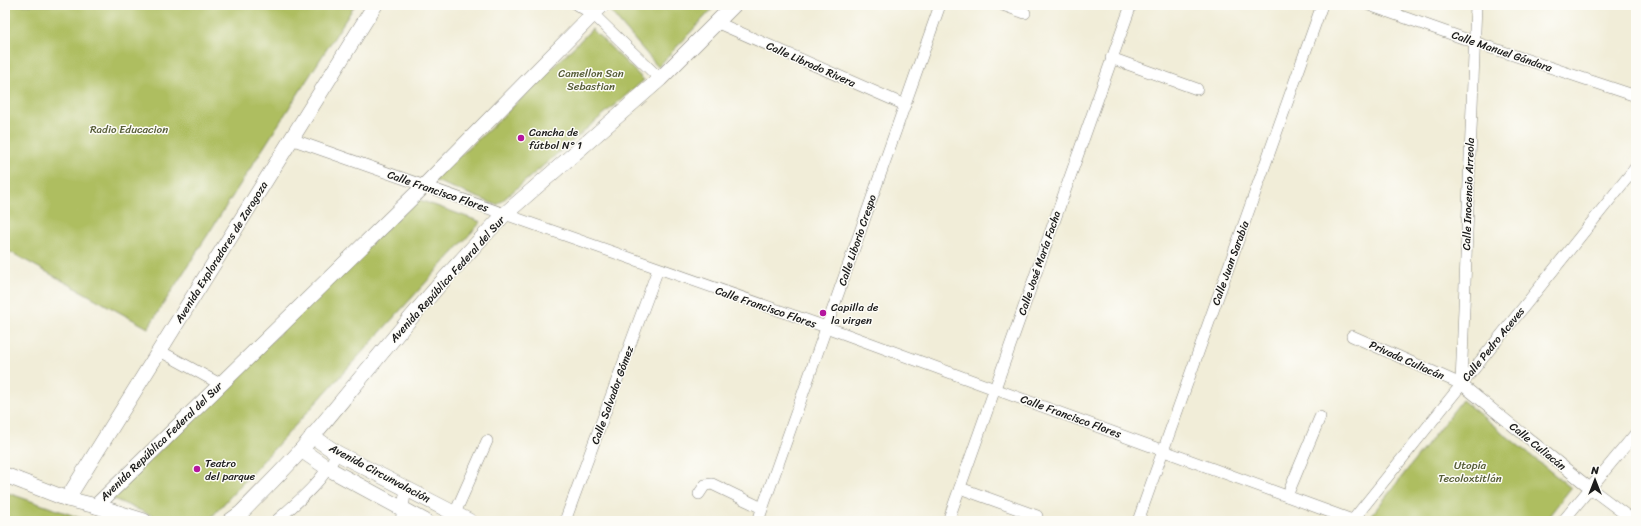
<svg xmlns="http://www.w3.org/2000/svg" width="1641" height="526" viewBox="0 0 1641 526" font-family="Sriracha,sans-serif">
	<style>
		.green { fill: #aebe61; stroke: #656d3e }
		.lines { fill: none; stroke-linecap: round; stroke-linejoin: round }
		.street-casing { stroke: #86847a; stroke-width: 12 }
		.secondary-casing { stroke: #86847a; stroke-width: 16 }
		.street { stroke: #fff; stroke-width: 11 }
		.secondary { stroke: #fff; stroke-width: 15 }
		.poi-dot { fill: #b5179e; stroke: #fdfcf7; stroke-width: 1.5 }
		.labels { text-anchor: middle; stroke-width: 3; stroke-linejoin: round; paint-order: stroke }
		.street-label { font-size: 11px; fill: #1c1c1c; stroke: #fdfcf7 }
		.park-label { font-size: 11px; fill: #565d38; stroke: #fdfcf7 }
		.poi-label { font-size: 11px; fill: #1c1c1c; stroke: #fdfcf7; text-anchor: start }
	</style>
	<rect width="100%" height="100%" fill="#fdfcf7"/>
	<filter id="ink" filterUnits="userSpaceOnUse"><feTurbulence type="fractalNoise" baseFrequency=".025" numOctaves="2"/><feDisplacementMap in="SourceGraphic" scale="8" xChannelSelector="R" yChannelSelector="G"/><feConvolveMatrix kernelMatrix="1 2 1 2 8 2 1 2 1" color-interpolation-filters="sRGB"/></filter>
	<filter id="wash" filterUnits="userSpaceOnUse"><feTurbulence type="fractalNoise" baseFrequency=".012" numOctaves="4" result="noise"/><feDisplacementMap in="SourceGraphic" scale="16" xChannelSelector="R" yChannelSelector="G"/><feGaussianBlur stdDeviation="0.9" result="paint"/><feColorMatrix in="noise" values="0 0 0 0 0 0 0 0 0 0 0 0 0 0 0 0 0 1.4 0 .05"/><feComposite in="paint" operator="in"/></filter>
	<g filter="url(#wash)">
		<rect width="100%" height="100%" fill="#f1edd8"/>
		<g class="green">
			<polygon points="5,5 355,5 148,328 5,249"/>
			<polygon points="615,5 716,5 658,67 610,11"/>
			<polygon points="592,29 644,80 497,205 433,180 493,126"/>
			<polygon points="417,199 481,222 208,521 165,521 111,498"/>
			<polygon points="1462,400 1571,488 1545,521 1367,521"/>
			<polygon points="5,492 89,521 5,521"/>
		</g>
	</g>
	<g filter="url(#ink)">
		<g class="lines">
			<g class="street-casing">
				<g id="street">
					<polyline points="577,5 593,14 660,79"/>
					<polyline points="1003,5 1025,13"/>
					<polyline points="1369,5 1474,42 1636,96"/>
					<polyline points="718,23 905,105"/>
					<polyline points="1111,58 1197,89"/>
					<polyline points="291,139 826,327 1352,520"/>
					<polyline points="1352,336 1461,384 1590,488 1634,521"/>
					<polyline points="160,351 220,384"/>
					<polyline points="1461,384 1476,5"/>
					<polyline points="960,488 1037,516"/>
					<polyline points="699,494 705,485 712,484 762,508"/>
					<polyline points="1287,496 1320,417"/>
					<polyline points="455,513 487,441"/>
					<path d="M276,521C300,500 323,481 337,453"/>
					<polyline points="401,521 406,488"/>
					<polyline points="565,521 658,269"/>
					<polyline points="758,521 940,5"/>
					<polyline points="948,521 1131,5"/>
					<polyline points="1138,521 1322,5"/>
					<polyline points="1352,521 1636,167"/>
					<polyline points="1563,521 1636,433"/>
				</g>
			</g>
			<g class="secondary-casing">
				<g id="secondary">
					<polyline points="312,436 337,453 469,521"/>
					<polyline points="301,450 329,469 425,521"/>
					<polyline points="5,475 67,499 96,506 144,521"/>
					<polyline points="67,499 375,5"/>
					<polyline points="96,506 424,186 602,5"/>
					<path d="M230,521L241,513C261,492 283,471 302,449C368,370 432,288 505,214L660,79L734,5"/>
				</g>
			</g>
			<use href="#street" class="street"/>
			<use href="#secondary" class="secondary"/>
		</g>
	</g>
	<g class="poi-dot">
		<circle cx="521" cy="138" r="4"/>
		<circle cx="823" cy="313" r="4"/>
		<circle cx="197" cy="469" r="4"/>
	</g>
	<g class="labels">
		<g class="street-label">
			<text transform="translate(1502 51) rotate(19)" y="4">Calle Manuel Gándara</text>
			<text transform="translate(811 64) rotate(24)" y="4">Calle Librado Rivera</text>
			<text transform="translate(438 191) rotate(19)" y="4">Calle Francisco Flores</text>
			<text transform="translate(1468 194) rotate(-88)" y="4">Calle Inocencio Arreola</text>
			<text transform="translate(857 240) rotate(-71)" y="4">Calle Liborio Crespo</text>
			<text transform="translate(221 252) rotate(-58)" y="4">Avenida Exploradores de Zaragoza</text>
			<text transform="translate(1039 263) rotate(-71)" y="4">Calle José María Facha</text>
			<text transform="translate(1230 263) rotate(-70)" y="4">Calle Juan Sarabia</text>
			<text transform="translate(447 279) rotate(-48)" y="4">Avenida República Federal del Sur</text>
			<text transform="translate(766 307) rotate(19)" y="4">Calle Francisco Flores</text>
			<text transform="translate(1493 344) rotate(-51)" y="4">Calle Pedro Aceves</text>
			<text transform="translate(1407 360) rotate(24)" y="4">Privada Culiacán</text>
			<text transform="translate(612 395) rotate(-70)" y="4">Calle Salvador Gómez</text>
			<text transform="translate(1071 416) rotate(20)" y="4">Calle Francisco Flores</text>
			<text transform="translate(161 441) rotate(-44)" y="4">Avenida República Federal del Sur</text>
			<text transform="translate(1538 446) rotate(39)" y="4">Calle Culiacán</text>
			<text transform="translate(380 473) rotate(28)" y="4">Avenida Circunvalación</text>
		</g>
		<g class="park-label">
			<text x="591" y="77">Camellon San<tspan x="591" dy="13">Sebastian</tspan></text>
			<text x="129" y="133">Radio Educacion</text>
			<text x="1470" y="469">Utopía<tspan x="1470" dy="13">Tecoloxtitlán</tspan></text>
		</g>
		<g class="poi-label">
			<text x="529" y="136">Cancha de<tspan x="529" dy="13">fútbol N° 1</tspan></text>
			<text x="831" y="311">Capilla de<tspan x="831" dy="13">la virgen</tspan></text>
			<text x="205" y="467">Teatro<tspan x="205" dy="13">del parque</tspan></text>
		</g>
	</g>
	<rect width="1641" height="526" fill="none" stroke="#fdfcf7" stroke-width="20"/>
	<g transform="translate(1595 480)" stroke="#fdfcf7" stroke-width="3" paint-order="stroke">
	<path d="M0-3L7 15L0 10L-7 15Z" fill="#1c1c1c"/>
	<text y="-6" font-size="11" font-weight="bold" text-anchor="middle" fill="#1c1c1c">N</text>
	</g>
</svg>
